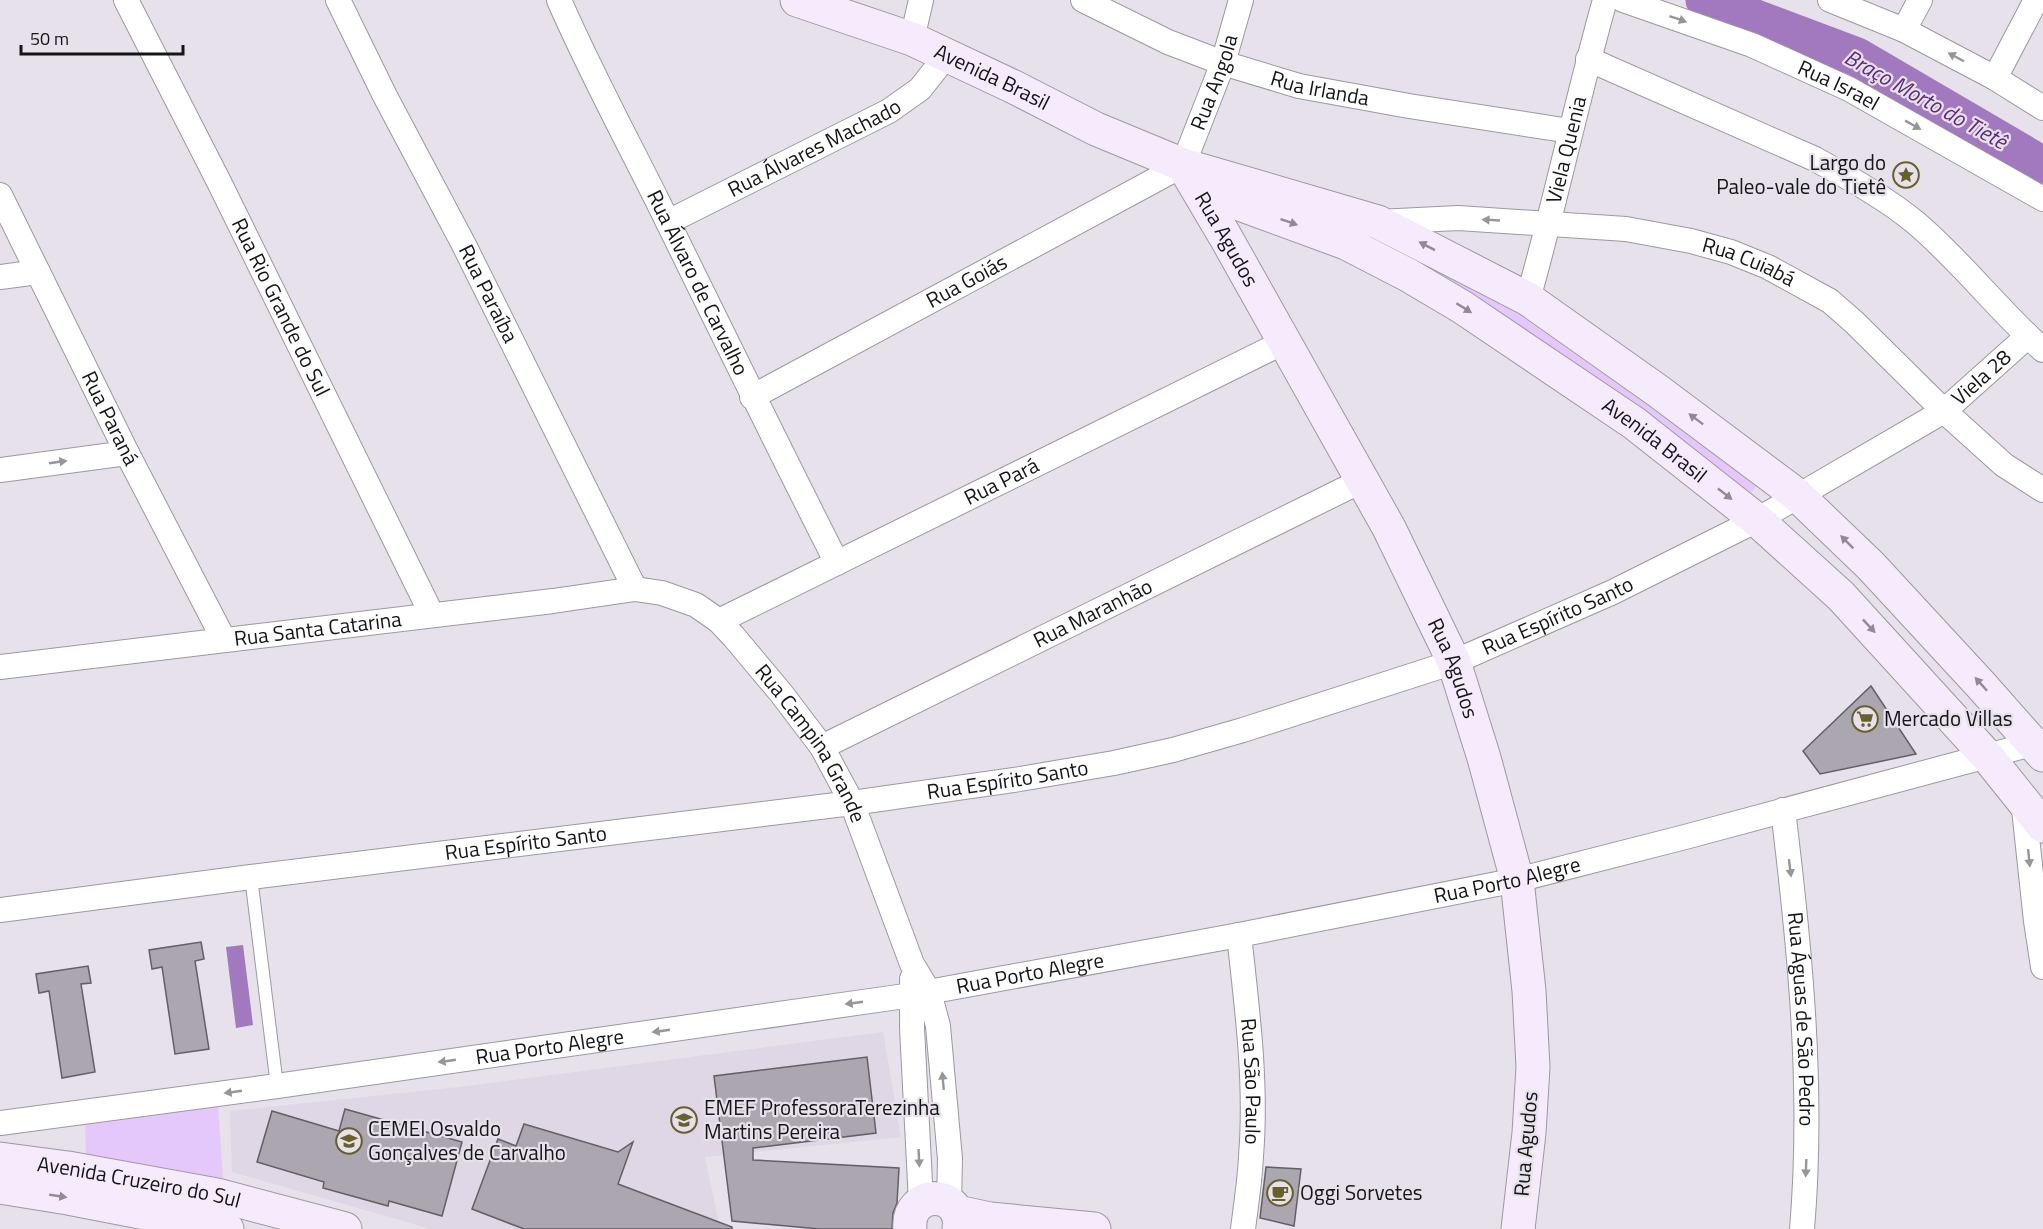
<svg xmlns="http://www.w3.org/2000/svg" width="2043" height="1229" viewBox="0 0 2043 1229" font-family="'Titillium Web',sans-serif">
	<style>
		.built { fill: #dfd6e6 }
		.green { fill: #e5c8fb }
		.water { fill: #a278be }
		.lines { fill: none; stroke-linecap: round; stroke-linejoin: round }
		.river { stroke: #a278be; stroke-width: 39 }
		.building { fill: #aba6af; stroke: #635f66; stroke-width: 1.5 }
		.lane-casing { stroke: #9d98a0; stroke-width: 14 }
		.street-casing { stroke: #9d98a0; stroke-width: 26 }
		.secondary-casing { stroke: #9d98a0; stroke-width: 35 }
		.lane { stroke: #fff; stroke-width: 12 }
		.street { stroke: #fff; stroke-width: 24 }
		.secondary { stroke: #f5ebfc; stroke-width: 33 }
		.oneway { fill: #969597 }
		.oneway2 { fill: #908a95 }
		.labels { text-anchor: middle; stroke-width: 4.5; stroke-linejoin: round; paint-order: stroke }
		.street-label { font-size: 21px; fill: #151417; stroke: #e6e1ea }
		.poi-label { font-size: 21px; fill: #151417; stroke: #e6e1ea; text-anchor: start }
		.water-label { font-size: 22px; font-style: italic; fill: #5f297e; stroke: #e6e1ea }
	</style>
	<rect width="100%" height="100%" fill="#e6e1ea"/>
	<polygon class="built" points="883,1032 901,1137 705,1157 720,1229 431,1229 232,1172 230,1111 459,1087"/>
	<g class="green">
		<polygon points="1390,235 1578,347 1760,481 1751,493 1569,358 1382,245"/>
		<polygon points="218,1105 223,1178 86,1154 85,1119"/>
	</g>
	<polygon class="water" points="243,945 253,1025 236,1028 226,947"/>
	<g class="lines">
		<polyline class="river" points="1705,0 1857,57 2043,166"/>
	</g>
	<g class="building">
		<polygon points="1871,686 1916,754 1820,774 1803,751"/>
		<polygon points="201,942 204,959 195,961 209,1049 175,1054 162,967 152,969 149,950"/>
		<polygon points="88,966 91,983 81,984 95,1072 62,1078 49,991 39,993 36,974"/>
		<polygon points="867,1057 876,1133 753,1148 753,1160 899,1168 897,1203 893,1213 892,1229 820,1229 732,1221 714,1076"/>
		<polygon points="345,1109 462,1142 442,1216 389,1201 388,1206 323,1188 324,1182 257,1162 272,1111 339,1131"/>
		<polygon points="524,1124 618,1152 633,1142 618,1184 732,1227 732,1229 524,1229 472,1209 498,1139 516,1146"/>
		<polygon points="1266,1167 1301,1169 1294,1226 1260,1218"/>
	</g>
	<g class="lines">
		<g class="lane-casing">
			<polyline id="lane" points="251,877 277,1086"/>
		</g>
		<g class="street-casing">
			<g id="street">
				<path id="s1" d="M126,0L219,182L432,615"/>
				<path id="s2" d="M338,0L385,96L464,245L635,589"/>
				<path id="s3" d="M559,0C589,69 624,134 657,200C717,322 776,443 837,563"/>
				<path id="s4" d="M1083,0L1168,42L1223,63L1299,86L1409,106L1570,131"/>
				<path id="s5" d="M1623,0L1752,45L1849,89L2043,199"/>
				<polyline points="1830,0 1904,30 1995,78 2043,108"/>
				<polyline points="1904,30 1920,0"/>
				<polyline points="912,39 921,0"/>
				<path d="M1588,59L1815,159C1849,178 1886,198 1916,223C1962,262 1998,310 2043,350"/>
				<polyline points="1995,78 2036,0"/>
				<path id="s6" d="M0,195L127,453L224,640"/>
				<path id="s7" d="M668,222L889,111L920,89L946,56"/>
				<path id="s8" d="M1378,222L1458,218L1626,229L1691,241L1731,252L1768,267L1830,301L1854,322L1944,411L2004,465L2043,490"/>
				<polyline points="0,277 38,272"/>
				<path id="s9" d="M1528,299C1556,200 1577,99 1605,0"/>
				<path id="s10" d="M752,397L1183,165L1223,63L1241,0"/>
				<polyline points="0,470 127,453"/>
				<path id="s11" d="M719,621L1284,342"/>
				<path id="s12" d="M0,667L553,601L635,589L662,593L696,605L719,621L734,637L781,693L822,747L852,803L912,964L929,992L938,1026L950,1159L949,1202"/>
				<path id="s13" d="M822,747L1363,480"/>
				<polyline points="2023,800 2036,921 2043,967"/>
				<path id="s14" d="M1783,810C1800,949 1814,1089 1802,1229"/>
				<path id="s15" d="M0,910L251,877L852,803L1020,779L1114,763L1173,750L1243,730L1454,662L1613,592L1757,520L1944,411L2019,344L2026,334"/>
				<path id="s16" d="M1239,935C1247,1008 1257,1083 1251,1156C1250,1180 1246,1205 1243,1229"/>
				<polyline points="912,979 912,1028 921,1202"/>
				<path id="s17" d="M0,1123L277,1086L912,995L1239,935L1517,880L1685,837L2043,741"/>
			</g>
		</g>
		<g class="secondary-casing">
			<g id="secondary">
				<path id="s18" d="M797,0L912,39L1014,87L1096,129L1183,165L1378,222L1528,299L1658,391L1797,495L1871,566L1981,685L2043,755"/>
				<path id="s19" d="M1183,165L1225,236L1389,528L1454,662L1484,758L1517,880L1529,991L1533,1067L1529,1133L1518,1229"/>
				<path id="s20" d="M1216,189L1237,203L1346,243L1408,275L1462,307L1634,423L1757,520L1841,596L1987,756L2043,826"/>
				<path id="s21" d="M0,1159L68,1168L217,1195L345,1229"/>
				<polyline points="0,1187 68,1198 227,1229"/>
				<polyline points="957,1212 990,1219 1094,1229"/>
				<path d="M910,1229C906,1188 965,1189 959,1229"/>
			</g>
		</g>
		<use href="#lane" class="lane"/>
		<use href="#street" class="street"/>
		<use href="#secondary" class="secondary"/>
	</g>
	<defs><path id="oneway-solid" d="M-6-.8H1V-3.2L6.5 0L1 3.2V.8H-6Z" transform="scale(1.5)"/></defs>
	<g class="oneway">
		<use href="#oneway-solid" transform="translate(1678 19) rotate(19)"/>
		<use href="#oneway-solid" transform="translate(1956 57) rotate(-152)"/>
		<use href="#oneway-solid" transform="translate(1913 125) rotate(29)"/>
		<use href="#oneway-solid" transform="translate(1491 220) rotate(-177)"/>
		<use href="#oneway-solid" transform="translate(58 462) rotate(-8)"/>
		<use href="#oneway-solid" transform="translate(2029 858) rotate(84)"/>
		<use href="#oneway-solid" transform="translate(1790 868) rotate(83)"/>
		<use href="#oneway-solid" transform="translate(854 1003) rotate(172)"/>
		<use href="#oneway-solid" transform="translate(661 1031) rotate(172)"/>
		<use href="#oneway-solid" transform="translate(447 1061) rotate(172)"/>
		<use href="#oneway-solid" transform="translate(943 1081) rotate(-95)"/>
		<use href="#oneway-solid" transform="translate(233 1092) rotate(172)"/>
		<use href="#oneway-solid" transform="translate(919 1158) rotate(87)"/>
		<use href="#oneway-solid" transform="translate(1806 1168) rotate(92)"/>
	</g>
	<g class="oneway2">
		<use href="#oneway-solid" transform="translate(1289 222) rotate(19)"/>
		<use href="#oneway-solid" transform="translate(1427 246) rotate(-153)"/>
		<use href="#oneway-solid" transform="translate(1464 308) rotate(32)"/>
		<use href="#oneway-solid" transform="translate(1696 419) rotate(-143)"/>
		<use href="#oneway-solid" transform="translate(1725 494) rotate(38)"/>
		<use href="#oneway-solid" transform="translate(1847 542) rotate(-135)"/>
		<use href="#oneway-solid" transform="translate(1869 626) rotate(47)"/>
		<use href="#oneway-solid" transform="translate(1981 684) rotate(-132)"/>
		<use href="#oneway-solid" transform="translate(58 1196) rotate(9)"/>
	</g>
	<defs>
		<g id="sight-ring" transform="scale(1.35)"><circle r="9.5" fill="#e6e1ea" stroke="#675f2c" stroke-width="1.5"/><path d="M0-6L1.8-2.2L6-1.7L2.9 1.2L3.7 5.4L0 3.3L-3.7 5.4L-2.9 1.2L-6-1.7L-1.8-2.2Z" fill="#675f2c"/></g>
		<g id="supermarket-ring" transform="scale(1.35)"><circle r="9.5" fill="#e6e1ea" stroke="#675f2c" stroke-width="1.5"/><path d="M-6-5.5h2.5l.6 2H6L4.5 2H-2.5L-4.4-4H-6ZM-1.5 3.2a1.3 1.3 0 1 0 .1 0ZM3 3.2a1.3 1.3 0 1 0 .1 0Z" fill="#675f2c"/></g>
		<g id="school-ring" transform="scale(1.35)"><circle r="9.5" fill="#e6e1ea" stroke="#675f2c" stroke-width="1.5"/><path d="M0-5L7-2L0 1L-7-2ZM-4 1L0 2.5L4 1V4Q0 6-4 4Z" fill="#675f2c"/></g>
		<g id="cafe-ring" transform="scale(1.35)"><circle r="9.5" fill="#e6e1ea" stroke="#675f2c" stroke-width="1.5"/><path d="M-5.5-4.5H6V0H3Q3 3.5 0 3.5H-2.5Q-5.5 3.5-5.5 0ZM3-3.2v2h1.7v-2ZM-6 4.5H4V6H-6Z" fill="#675f2c"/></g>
	</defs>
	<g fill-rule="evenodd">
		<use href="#sight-ring" x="1906" y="175"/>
		<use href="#supermarket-ring" x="1865" y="719"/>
		<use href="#school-ring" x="684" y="1120"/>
		<use href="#school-ring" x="349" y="1141"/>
		<use href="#cafe-ring" x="1280" y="1193"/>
	</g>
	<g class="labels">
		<g class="street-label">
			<text dy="7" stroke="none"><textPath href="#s18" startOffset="210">Avenida Brasil</textPath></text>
			<text dy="7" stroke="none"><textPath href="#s10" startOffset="578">Rua Angola</textPath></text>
			<text dy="7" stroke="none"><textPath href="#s5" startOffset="232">Rua Israel</textPath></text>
			<text dy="7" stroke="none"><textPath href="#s4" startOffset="254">Rua Irlanda</textPath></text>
			<text dy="7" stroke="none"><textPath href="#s7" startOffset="164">Rua Álvares Machado</textPath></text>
			<text dy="7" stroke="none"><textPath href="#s9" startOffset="154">Viela Quenia</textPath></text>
			<text dy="7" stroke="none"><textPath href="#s19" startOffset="86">Rua Agudos</textPath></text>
			<text dy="7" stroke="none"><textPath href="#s8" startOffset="376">Rua Cuiabá</textPath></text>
			<text dy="7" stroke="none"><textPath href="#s10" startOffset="244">Rua Goiás</textPath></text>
			<text dy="7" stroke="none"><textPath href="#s3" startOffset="315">Rua Álvaro de Carvalho</textPath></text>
			<text dy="7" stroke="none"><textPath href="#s2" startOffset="330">Rua Paraíba</textPath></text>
			<text dy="7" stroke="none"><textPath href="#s1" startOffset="344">Rua Rio Grande do Sul</textPath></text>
			<text dy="7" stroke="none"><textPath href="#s15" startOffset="2080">Viela 28</textPath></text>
			<text dy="7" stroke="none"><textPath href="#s6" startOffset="249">Rua Paraná</textPath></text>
			<text dy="7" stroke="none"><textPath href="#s20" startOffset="508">Avenida Brasil</textPath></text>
			<text dy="7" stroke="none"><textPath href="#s11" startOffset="315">Rua Pará</textPath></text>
			<text dy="7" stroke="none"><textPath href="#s13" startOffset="302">Rua Maranhão</textPath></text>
			<text dy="7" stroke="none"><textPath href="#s15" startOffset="1592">Rua Espírito Santo</textPath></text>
			<text dy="7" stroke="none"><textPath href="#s12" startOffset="320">Rua Santa Catarina</textPath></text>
			<text dy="7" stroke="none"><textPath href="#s19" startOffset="572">Rua Agudos</textPath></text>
			<text dy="7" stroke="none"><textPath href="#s12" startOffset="885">Rua Campina Grande</textPath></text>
			<text dy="7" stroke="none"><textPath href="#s15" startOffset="1016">Rua Espírito Santo</textPath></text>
			<text dy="7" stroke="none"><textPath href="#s15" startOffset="530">Rua Espírito Santo</textPath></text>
			<text dy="7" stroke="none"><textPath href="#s17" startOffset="1527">Rua Porto Alegre</textPath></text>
			<text dy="7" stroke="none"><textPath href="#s17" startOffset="1041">Rua Porto Alegre</textPath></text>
			<text dy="7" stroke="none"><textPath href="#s14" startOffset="210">Rua Águas de São Pedro</textPath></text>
			<text dy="7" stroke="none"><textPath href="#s17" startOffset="555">Rua Porto Alegre</textPath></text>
			<text dy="7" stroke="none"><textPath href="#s16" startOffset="147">Rua São Paulo</textPath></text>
			<text transform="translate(1526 1144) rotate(-85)" y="7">Rua Agudos</text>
			<text dy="7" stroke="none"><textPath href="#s21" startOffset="141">Avenida Cruzeiro do Sul</textPath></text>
		</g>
		<g class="poi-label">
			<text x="1886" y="170" text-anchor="end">Largo do<tspan x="1886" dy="24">Paleo-vale do Tietê</tspan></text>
			<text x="1884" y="726">Mercado Villas</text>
			<text x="704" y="1115">EMEF ProfessoraTerezinha<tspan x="704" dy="24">Martins Pereira</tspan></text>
			<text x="368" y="1136">CEMEI Osvaldo<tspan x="368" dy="24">Gonçalves de Carvalho</tspan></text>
			<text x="1300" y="1200">Oggi Sorvetes</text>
		</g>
		<g class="water-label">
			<text transform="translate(1926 99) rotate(29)" y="8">Braço Morto do Tietê</text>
		</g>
	</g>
	<path d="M21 45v9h162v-9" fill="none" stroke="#151417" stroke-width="3"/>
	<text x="30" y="45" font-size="18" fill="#151417" stroke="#e6e1ea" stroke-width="4.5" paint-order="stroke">50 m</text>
</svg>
